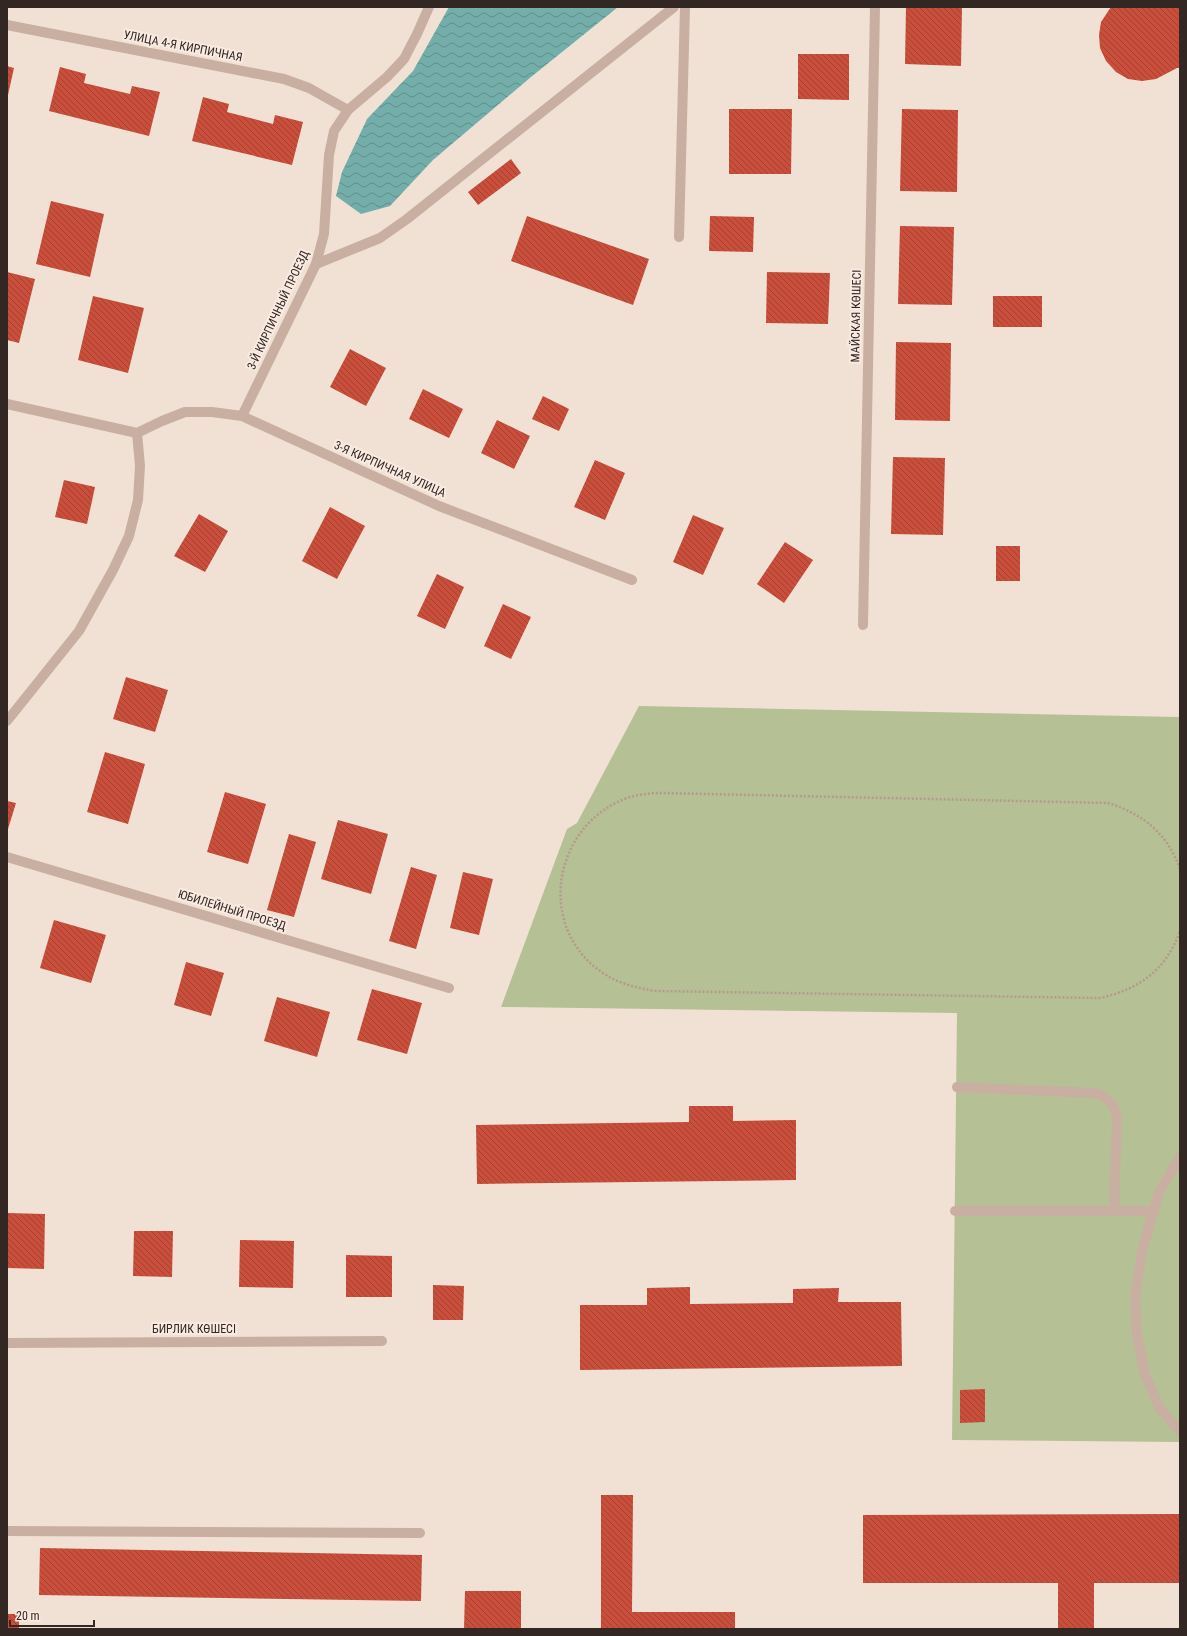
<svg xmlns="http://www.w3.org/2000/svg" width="1187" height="1636" viewBox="0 0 1187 1636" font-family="'Roboto Condensed',sans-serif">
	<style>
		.garden { fill: #b6c095 }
		.water { fill: url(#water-waves) }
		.building { fill: url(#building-back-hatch) }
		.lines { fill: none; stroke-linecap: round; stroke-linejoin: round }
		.path { stroke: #b4998c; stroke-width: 2.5; stroke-dasharray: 2 2; stroke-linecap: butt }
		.minor { stroke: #c9afa1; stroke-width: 10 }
		.labels { text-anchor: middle; stroke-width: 4; stroke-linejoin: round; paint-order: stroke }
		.street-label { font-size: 12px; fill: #332724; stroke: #f9ebe1 }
	</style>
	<defs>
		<pattern id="water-waves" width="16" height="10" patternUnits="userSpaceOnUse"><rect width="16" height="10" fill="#74aeaa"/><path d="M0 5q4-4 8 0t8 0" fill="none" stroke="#608e8a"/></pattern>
		<pattern id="building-back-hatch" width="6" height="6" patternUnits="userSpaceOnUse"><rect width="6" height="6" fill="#c94e3b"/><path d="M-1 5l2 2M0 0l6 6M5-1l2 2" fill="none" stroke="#a44131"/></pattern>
	</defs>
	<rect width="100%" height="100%" fill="#f1e1d5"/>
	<polygon class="garden" points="639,706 1180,717 1180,1442 952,1440 957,1013 501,1007 567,829 577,823"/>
	<polygon class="water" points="449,7 618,7 531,77 433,160 390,206 361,214 336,196 342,172 367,119 413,71"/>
	<g class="building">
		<polygon points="906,7 962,7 961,66 905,64"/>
		<polygon points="1111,7 1180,7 1180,68 1177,68 1156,79 1142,81 1128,79 1116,72 1106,61 1100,48 1099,35 1101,22"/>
		<polygon points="798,54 849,54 849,100 798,99"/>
		<polygon points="7,66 14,68 8,95 7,95"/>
		<polygon points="60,67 86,74 84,83 130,94 132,86 160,92 149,136 49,111"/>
		<polygon points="203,97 229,104 227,112 273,124 275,115 303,122 292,165 192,141"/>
		<polygon points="729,109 792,109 791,174 729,174"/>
		<polygon points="902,109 958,110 957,192 900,191"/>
		<polygon points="511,159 521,173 478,205 468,192"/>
		<polygon points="51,201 104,214 90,277 36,264"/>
		<polygon points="527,216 649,259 633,305 511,261"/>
		<polygon points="710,216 754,217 753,252 709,251"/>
		<polygon points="900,226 954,227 952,305 898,304"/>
		<polygon points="7,272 35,279 19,343 7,340"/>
		<polygon points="767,272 830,273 828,324 766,323"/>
		<polygon points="93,296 144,308 128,373 78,360"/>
		<rect x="993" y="296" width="49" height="31"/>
		<polygon points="896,342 951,343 950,421 895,420"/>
		<polygon points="350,349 386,368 366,406 330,387"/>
		<polygon points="423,389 463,409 449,438 409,419"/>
		<polygon points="543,396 569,409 559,431 532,419"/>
		<polygon points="497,420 530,436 514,469 481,453"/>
		<polygon points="893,457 945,458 943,535 891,534"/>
		<polygon points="595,460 625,473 605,520 574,507"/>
		<polygon points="64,480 95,487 87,524 55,517"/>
		<polygon points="330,507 365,526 337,579 302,561"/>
		<polygon points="199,514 228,531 205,572 174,556"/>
		<polygon points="693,515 724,528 703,575 673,562"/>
		<polygon points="785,542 813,560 784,603 757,584"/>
		<rect x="996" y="546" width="24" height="35"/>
		<polygon points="437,574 464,587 445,629 417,616"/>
		<polygon points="503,604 531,617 511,659 484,646"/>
		<polygon points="126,677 168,690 155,732 113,719"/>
		<polygon points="105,752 145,764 128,824 87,812"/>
		<polygon points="225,792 266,804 248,864 207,852"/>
		<polygon points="7,801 16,803 8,829 7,829"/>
		<polygon points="338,820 388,834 371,894 321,879"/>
		<polygon points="289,834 316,842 294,917 267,910"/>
		<polygon points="411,867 437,875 416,949 389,941"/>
		<polygon points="463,872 493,879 479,935 450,928"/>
		<polygon points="54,920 106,935 91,983 40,968"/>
		<polygon points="186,962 224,973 211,1016 174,1005"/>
		<polygon points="372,989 422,1003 407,1054 357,1040"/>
		<polygon points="277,997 330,1012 317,1057 264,1041"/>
		<polygon points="689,1106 733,1106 733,1121 796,1120 796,1180 477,1184 476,1125 689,1122"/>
		<polygon points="7,1213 45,1214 44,1269 7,1268"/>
		<polygon points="134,1231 173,1231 172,1277 133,1276"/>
		<polygon points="240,1240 294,1241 293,1288 239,1287"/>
		<polygon points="346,1255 392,1256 392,1297 346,1297"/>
		<polygon points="433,1285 464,1286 463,1320 433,1320"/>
		<polygon points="690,1287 690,1304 793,1303 793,1289 839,1288 838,1302 901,1302 902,1366 580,1370 580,1305 647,1305 647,1288"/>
		<polygon points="985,1389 985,1422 960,1423 960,1390"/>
		<polygon points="601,1495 633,1495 632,1612 735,1612 735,1629 601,1629"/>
		<polygon points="1180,1514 1180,1583 1094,1583 1094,1629 1058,1629 1058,1583 863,1583 863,1515"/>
		<polygon points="40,1548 422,1555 421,1601 39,1595"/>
		<polygon points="465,1591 521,1591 521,1629 464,1629"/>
		<rect x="7" y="1614" width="12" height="15"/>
	</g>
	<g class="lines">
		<path class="path" d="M1180,869C1167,833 1143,814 1108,803L663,793C651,793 639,794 627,798C551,826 535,931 606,975C621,984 637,988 655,991L1100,998C1140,989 1166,970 1180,931"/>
		<g class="minor">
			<polyline points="7,25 284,79 309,88 348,110"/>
			<polyline points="679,237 685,7"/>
			<polyline points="316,264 380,238 407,219 674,7"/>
			<polyline points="7,404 137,433 162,421 185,412 212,412 242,416 439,506 632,580"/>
			<polyline points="242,416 316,264 324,234 329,155 334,131 348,110 387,77 404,59 417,34 429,7"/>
			<polyline points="863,625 875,7"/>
			<polyline points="7,721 79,631 113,570 129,536 138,500 140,466 137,433"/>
			<polyline points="7,857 449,988"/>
			<path d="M957,1087L1095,1093C1109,1097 1115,1105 1117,1118L1114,1211"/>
			<polyline points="1180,1157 1159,1192 1142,1251 1135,1296 1137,1334 1145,1375 1160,1409 1180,1431"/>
			<polyline points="955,1211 1154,1211"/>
			<polyline points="7,1343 382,1341"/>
			<polyline points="7,1531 420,1533"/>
		</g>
	</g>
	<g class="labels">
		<g class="street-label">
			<text transform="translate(183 46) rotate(11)" y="4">УЛИЦА 4-Я КИРПИЧНАЯ</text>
			<text transform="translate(278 310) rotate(-65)" y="4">3-Й КИРПИЧНЫЙ ПРОЕЗД</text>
			<text transform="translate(856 316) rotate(-89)" y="4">МАЙСКАЯ КӨШЕСІ</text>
			<text transform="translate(390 469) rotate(24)" y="4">3-Я КИРПИЧНАЯ УЛИЦА</text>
			<text transform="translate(232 910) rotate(17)" y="4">ЮБИЛЕЙНЫЙ ПРОЕЗД</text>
			<text x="194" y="1333">БИРЛИК КӨШЕСІ</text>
		</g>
	</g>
	<rect width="1187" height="1636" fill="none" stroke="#332724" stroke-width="16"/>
	<path d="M10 1620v6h84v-6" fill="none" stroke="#332724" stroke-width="2"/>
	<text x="16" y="1620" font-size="12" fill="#332724" stroke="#f9ebe1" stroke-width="3" paint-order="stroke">20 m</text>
</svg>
